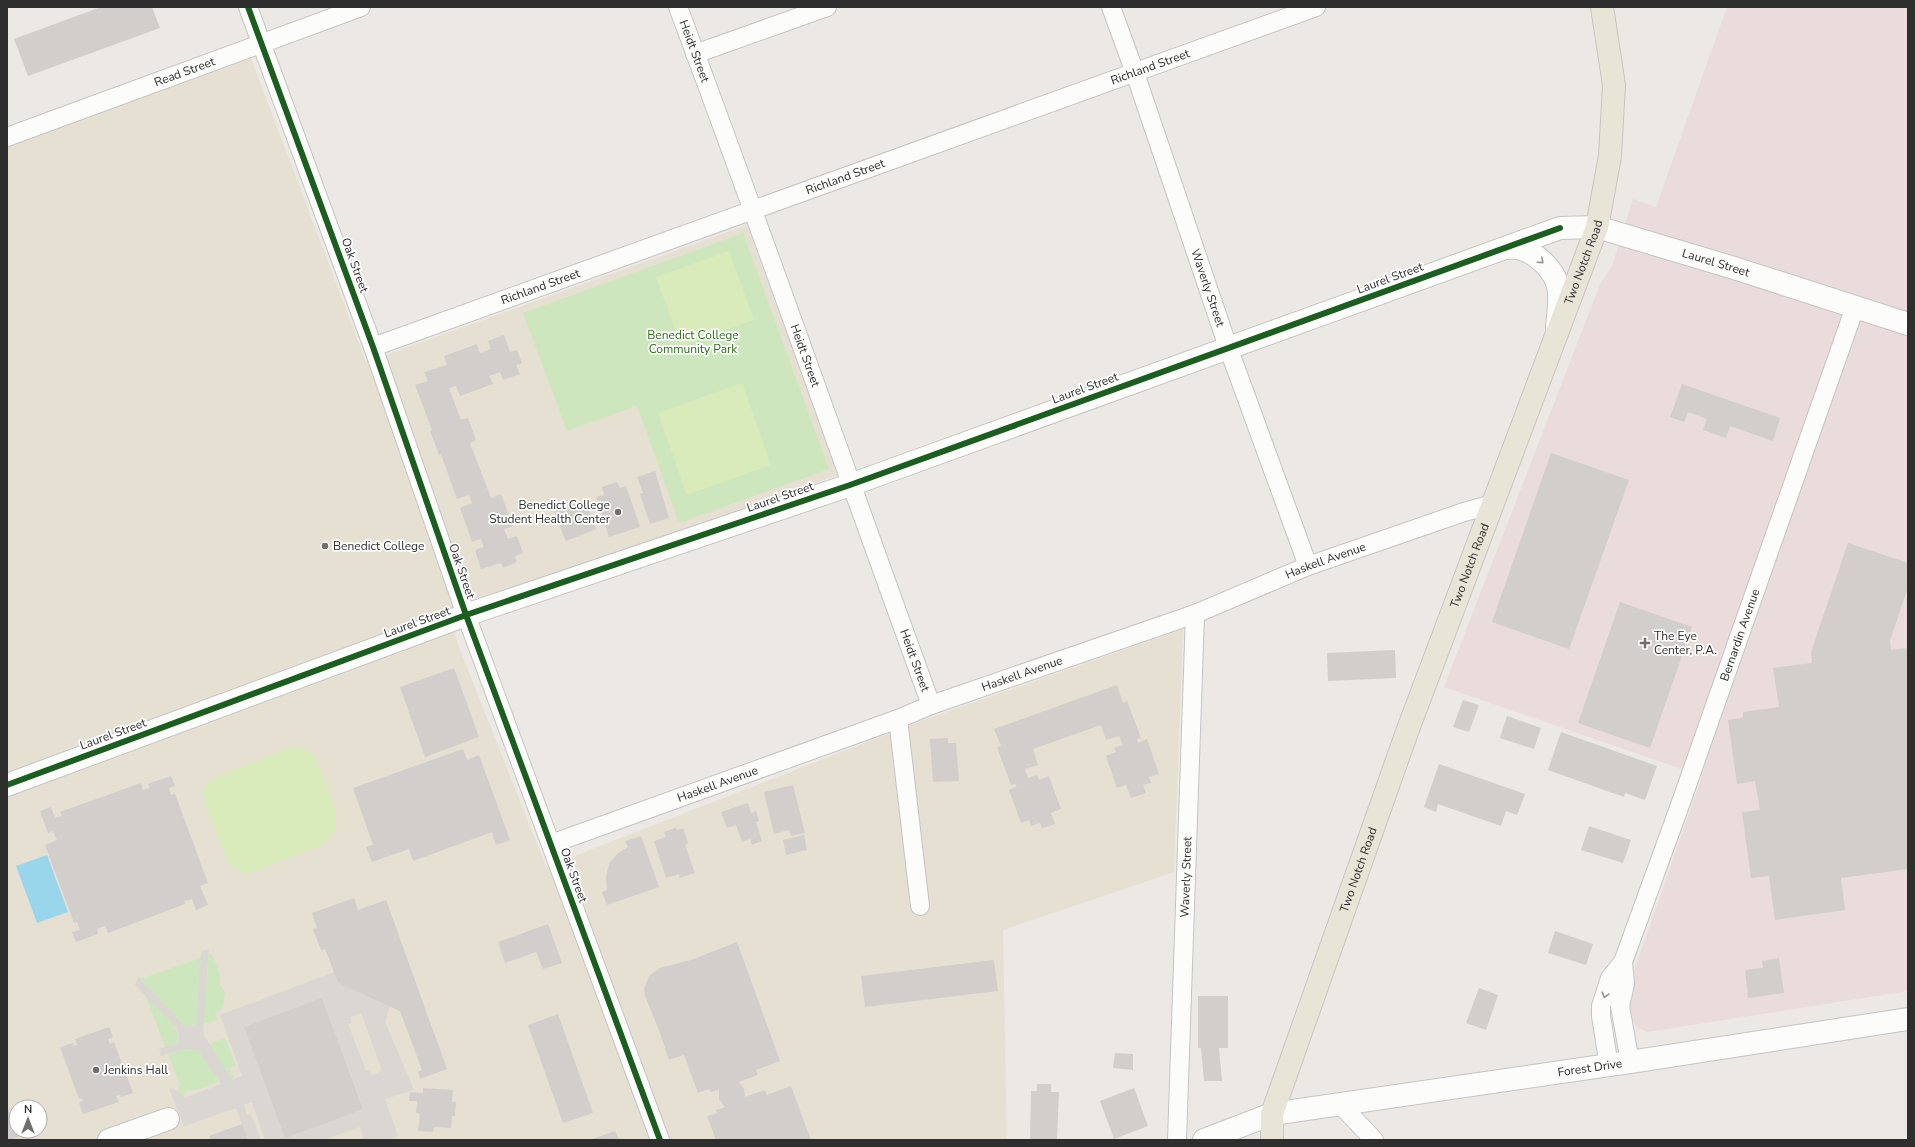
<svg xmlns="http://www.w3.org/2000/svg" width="1915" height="1147" viewBox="0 0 1915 1147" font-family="'Nunito Sans',sans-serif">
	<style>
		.education { fill: #e6e0d3; fill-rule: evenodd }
		.medical { fill: #e9dcdb }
		.green { fill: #cee6be }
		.pitch { fill: #d9eabb }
		.plaza { fill: #dad6d2; fill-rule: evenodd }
		.water { fill: #99d6ec }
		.building { fill: #d1cecb }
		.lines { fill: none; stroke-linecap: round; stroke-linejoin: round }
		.minor-casing { stroke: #c5c4c5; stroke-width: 20 }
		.tertiary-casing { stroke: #c5c4c5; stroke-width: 24 }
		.secondary-casing { stroke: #c5c4c5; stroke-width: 24 }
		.primary-casing { stroke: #c6c5c4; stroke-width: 24 }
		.minor { stroke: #fcfcfb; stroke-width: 18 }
		.tertiary { stroke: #fcfcfb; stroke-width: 22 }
		.secondary { stroke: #fcfcfb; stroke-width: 22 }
		.primary { stroke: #e8e4d6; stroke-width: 22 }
		.cycleway-casing { stroke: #fff; stroke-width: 8 }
		.cycleway { stroke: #1b5e20; stroke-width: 6 }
		.oneway { stroke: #959594 }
		.poi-dot { fill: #706f6e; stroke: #fff; stroke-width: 1.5 }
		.labels { text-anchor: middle; stroke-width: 3.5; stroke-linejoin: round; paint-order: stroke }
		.street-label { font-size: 12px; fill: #2e2e2e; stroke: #fff }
		.park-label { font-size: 12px; fill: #2c6e1b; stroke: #fff }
		.poi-label { font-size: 12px; fill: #2e2e2e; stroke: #fff; text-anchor: start }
	</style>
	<rect width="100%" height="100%" fill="#ece8e4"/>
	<path class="education" d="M250,56L366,362L747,225L838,475L450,617L459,647L546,867L921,721L1183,629L1174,872L1003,930L1007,1140H7V146ZM16,1107H40V1131H16Z"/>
	<polygon class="medical" points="1727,7 1908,7 1908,991 1647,1032 1637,1027 1631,1017 1626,994 1702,776 1444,687 1601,282 1612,266 1633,199 1656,207"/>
	<g class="green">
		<polygon points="743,233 829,469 679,523 637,406 567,431 523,313"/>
		<polygon points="209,953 213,956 219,972 220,984 225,992 223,1007 215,1013 218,1020 203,1024"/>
		<polygon points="201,958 196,1026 189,1027 184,1025 138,977 143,978"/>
		<path d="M146,996C159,1009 181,1023 178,1043L165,1047Z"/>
		<polygon points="225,1038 236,1066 230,1068 234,1079 231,1080 209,1044"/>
		<polygon points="182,1049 198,1050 219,1081 197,1090 187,1091 184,1097 177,1091 180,1085 168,1054"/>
	</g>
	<g class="pitch">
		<polygon points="729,251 754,320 681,346 656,277"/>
		<polygon points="742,383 771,465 687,495 658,413"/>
		<path d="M292,747L304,749L314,755L335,806V831L329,839L320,846L251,873C239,873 234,869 227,861L205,803L202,791L211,779Z"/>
	</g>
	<path class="plaza" d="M209,949L203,1028L204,1035L232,1080L242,1076L220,1015L334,972L338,983L390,1006L385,1022L414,1090L385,1099L398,1136L388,1140H364L360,1127L324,1140H265L252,1102L244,1105L247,1115L251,1114L261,1140H248L236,1108L184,1126L169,1089L173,1088L185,1098L221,1084L198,1050L182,1049L161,1056L159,1049L178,1043L179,1035L176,1027L135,985L138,977L184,1025L189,1027L196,1026L201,951ZM322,998L363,1108L285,1137L244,1027ZM361,1013L382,1070L372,1076L369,1070L366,1071L348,1024L352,1023L350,1017Z"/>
	<polygon class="water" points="47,855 68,912 37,923 16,866"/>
	<g class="building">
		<polygon points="101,7 152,7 160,28 28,76 14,39"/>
		<polygon points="504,335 510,352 517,350 522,363 516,365 520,374 503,380 500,372 489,376 493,384 460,396 456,386 449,388 461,420 468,418 476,440 470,443 491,498 501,494 513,526 504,529 508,539 517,536 523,553 515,556 517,562 503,568 501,563 481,569 475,550 484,547 481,539 472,542 460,508 472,503 469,495 457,499 441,454 439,455 430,431 432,430 415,385 428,381 424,372 447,365 444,356 477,344 480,353 491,349 488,341"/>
		<polygon points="1682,384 1780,418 1773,441 1730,426 1726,438 1703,430 1707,419 1688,412 1684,422 1670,417"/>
		<polygon points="1551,453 1629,480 1569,649 1492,622"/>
		<polygon points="655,471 669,518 650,524 640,494 643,493 637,477"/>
		<polygon points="617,482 620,488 626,486 640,527 609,537 596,497 604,495 602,487"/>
		<polygon points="585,500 596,529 566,541 554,512"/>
		<polygon points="1848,543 1908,563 1908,587 1890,641 1891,650 1908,648 1908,869 1841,878 1845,910 1775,920 1769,876 1751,878 1742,812 1760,810 1755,781 1737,784 1728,720 1743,718 1743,712 1779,707 1773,668 1812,663 1811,652"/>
		<polygon points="1620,602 1692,627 1650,748 1578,723"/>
		<polygon points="1395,650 1396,678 1328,681 1327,653"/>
		<polygon points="454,668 479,737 425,757 400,687"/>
		<polygon points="1117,685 1123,703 1127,701 1141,738 1137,739 1138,743 1147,739 1159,774 1149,777 1151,783 1143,785 1146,793 1131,798 1126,785 1117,788 1106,756 1116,752 1114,748 1123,745 1119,736 1106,740 1101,725 1033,749 1038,765 1025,769 1028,778 1037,775 1039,780 1049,776 1061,809 1051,813 1055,824 1042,828 1040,823 1031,826 1029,820 1021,823 1009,790 1017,787 1015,784 1011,785 997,747 1001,746 994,729"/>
		<polygon points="1463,700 1479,705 1469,732 1453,727"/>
		<polygon points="1507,716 1541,728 1534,749 1500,738"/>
		<polygon points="1561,732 1657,766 1645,800 1625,793 1624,797 1548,770"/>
		<polygon points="948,738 948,743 956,743 959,781 933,782 930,739"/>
		<polygon points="463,749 467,760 479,755 510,840 496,845 492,832 413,861 409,849 372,862 366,847 373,845 353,788"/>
		<polygon points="1439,764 1525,794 1517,815 1506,811 1501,826 1438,804 1436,812 1424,807"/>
		<polygon points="171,776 175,786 169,788 171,795 175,794 208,883 200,886 208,905 196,910 192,899 184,901 185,904 108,933 105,926 97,929 98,934 76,942 72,932 80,930 77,922 74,923 45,845 57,840 53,831 48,833 40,811 51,807 55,818 62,816 60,812 141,783 143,790 150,788 148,784"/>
		<polygon points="793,785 805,833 791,836 789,830 774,834 764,792"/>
		<polygon points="748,803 751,813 756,811 759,821 756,822 762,841 752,845 750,839 742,842 736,825 727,828 721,812"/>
		<polygon points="1589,826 1631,840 1623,863 1581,850"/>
		<polygon points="676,828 677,830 683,828 688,843 685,845 695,873 680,878 679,874 666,878 654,841 666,837 664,832"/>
		<polygon points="804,835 807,850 786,855 783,840"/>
		<polygon points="641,836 659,887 607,905 602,892 607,890 606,877 609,864 617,854 628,847 625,841"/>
		<polygon points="354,898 358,910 386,900 447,1069 420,1079 418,1072 422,1070 400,1011 338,983 325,949 321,950 313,929 317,928 312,913"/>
		<polygon points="548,924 562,963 543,969 536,952 505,963 498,942"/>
		<polygon points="1555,931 1593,944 1586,965 1548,953"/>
		<polygon points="737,942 780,1061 756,1070 758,1075 739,1082 744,1089 745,1097 765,1090 767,1095 791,1086 811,1140 716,1140 707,1116 717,1113 716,1110 725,1107 719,1099 719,1089 711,1092 709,1089 698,1093 684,1055 669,1060 659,1030 645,996 644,989 649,976 660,968 691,960"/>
		<polygon points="1779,958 1784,993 1748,998 1745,970 1763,968 1762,961"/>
		<polygon points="994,960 998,991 865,1007 861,976"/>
		<polygon points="1479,988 1498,995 1486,1030 1466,1023"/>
		<polygon points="1198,996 1228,996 1228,1048 1219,1048 1222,1081 1204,1081 1201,1048 1198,1048"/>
		<polygon points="322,998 363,1109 285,1138 244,1027"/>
		<polygon points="558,1014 593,1113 563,1123 528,1025"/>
		<polygon points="109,1027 113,1037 108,1039 110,1044 114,1042 133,1093 121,1097 120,1095 116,1096 119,1102 83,1114 79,1103 83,1101 82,1098 79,1099 60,1047 73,1043 74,1046 77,1045 75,1039"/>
		<polygon points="1115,1053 1133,1054 1133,1070 1113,1068"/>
		<polygon points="1037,1084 1051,1084 1051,1092 1059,1092 1057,1140 1030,1140 1031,1091 1037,1091"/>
		<polygon points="423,1088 453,1090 452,1102 456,1102 455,1116 452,1116 451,1128 434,1127 433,1132 418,1131 420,1114 416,1113 417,1101 409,1101 410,1092 423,1093"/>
		<polygon points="1134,1088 1148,1126 1114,1139 1100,1101"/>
		<polygon points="7,1106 19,1137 10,1140 7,1140"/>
		<polygon points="242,1124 248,1140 211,1140 209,1136"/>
		<polygon points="615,1131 619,1140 590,1140"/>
	</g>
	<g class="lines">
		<g class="minor-casing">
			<g id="minor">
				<polyline points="248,7 373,347 466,615 660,1140"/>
				<path id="s1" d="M678,7C765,239 846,472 931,705"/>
				<path id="s2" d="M1111,7L1135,73L1228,347L1308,566"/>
				<polyline points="695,54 827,7"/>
				<path id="s3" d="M7,137L361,7"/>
				<path id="s4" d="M373,347L1316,7"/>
				<polyline points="898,719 920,906"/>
				<path id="s5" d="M551,844L898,719L931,705L1195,614L1308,566L1464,512L1493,504"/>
				<polyline points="1623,962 1625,984 1620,1006 1630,1062"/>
				<path id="s6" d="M1609,1066L1601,1016V1006L1610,978L1623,962L1680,805L1855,307"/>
				<polyline points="1340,1104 1374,1140"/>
				<path id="s7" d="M1177,1140L1195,614"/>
			</g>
		</g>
		<g class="tertiary-casing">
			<g id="tertiary">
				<path d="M1506,248C1511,248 1517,247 1521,249C1537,253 1554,270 1558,286C1561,299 1558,314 1557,327"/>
				<path id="s8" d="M7,785L466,615L850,485L1560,228L1597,227L1734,268L1908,324"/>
				<polyline points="109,1140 168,1119"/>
			</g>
		</g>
		<g class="secondary-casing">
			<g id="secondary">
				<path id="s9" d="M1204,1140L1272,1114L1630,1062L1908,1019"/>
			</g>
		</g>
		<g class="primary-casing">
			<g id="primary">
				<path id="s10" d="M1272,1140V1114L1407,732L1597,227L1610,156L1614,85L1602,7"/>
			</g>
		</g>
		<use href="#minor" class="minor"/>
		<use href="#tertiary" class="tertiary"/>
		<use href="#secondary" class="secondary"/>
		<use href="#primary" class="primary"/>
		<g class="cycleway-casing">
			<g id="cycleway">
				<polyline points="248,7 373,347 466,615 660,1140"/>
				<polyline points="7,785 466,615 850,485 1560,228"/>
			</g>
		</g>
		<use href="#cycleway" class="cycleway"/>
	</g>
	<defs><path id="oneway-chevron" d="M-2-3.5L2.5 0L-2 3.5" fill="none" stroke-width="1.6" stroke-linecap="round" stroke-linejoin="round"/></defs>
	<g class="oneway">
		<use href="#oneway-chevron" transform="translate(1541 261) rotate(42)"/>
		<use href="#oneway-chevron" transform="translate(1605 995) rotate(106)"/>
	</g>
	<g class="poi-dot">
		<circle cx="618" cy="512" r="4"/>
		<circle cx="325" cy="546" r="4"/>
		<path d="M1643 637h4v4h4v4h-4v4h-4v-4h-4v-4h4z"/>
		<circle cx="96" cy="1070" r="4"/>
	</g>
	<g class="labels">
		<g class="street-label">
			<text dy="4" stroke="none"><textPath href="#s1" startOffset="47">Heidt Street</textPath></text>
			<text dy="4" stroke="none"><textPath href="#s4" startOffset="826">Richland Street</textPath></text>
			<text dy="4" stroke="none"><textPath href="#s3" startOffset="189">Read Street</textPath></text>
			<text dy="4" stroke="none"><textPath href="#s4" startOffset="502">Richland Street</textPath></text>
			<text dy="4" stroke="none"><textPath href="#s10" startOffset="933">Two Notch Road</textPath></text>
			<text dy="4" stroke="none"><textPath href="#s8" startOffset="1811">Laurel Street</textPath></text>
			<text transform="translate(355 265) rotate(70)" y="4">Oak Street</text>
			<text transform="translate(1390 278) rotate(-20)" y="4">Laurel Street</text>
			<text dy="4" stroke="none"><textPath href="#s4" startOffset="178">Richland Street</textPath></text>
			<text dy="4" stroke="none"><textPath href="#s2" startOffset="297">Waverly Street</textPath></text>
			<text dy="4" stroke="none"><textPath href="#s1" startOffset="371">Heidt Street</textPath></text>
			<text transform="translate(1085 388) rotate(-20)" y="4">Laurel Street</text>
			<text transform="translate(780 497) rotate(-19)" y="4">Laurel Street</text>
			<text dy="4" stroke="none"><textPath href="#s5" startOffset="825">Haskell Avenue</textPath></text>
			<text dy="4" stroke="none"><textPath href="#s10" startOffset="609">Two Notch Road</textPath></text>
			<text transform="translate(462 571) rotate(71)" y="4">Oak Street</text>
			<text transform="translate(417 622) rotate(-20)" y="4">Laurel Street</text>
			<text dy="4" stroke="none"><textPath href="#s6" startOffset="458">Bernardin Avenue</textPath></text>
			<text dy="4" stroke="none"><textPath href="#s1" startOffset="695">Heidt Street</textPath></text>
			<text dy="4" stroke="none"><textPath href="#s5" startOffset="501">Haskell Avenue</textPath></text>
			<text transform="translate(113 734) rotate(-20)" y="4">Laurel Street</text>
			<text dy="4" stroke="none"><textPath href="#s5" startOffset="177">Haskell Avenue</textPath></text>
			<text dy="4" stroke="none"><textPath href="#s10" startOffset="285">Two Notch Road</textPath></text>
			<text transform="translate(574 875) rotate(70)" y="4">Oak Street</text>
			<text dy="4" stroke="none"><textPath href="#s7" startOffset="263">Waverly Street</textPath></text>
			<text dy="4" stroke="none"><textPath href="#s9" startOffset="394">Forest Drive</textPath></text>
		</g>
		<g class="park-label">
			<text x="693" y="339">Benedict College<tspan x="693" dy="14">Community Park</tspan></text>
		</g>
		<g class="poi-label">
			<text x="610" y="509" text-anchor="end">Benedict College<tspan x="610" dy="14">Student Health Center</tspan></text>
			<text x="333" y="550">Benedict College</text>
			<text x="1654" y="640">The Eye<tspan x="1654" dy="14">Center, P.A.</tspan></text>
			<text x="104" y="1074">Jenkins Hall</text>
		</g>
	</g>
	<rect width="1915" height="1147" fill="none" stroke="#2e2e2e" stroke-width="16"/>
	<g transform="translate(28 1119)"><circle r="19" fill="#ffffff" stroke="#ababab"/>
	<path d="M0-3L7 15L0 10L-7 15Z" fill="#706f6e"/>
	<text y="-6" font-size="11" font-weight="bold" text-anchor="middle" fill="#2e2e2e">N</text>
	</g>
</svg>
